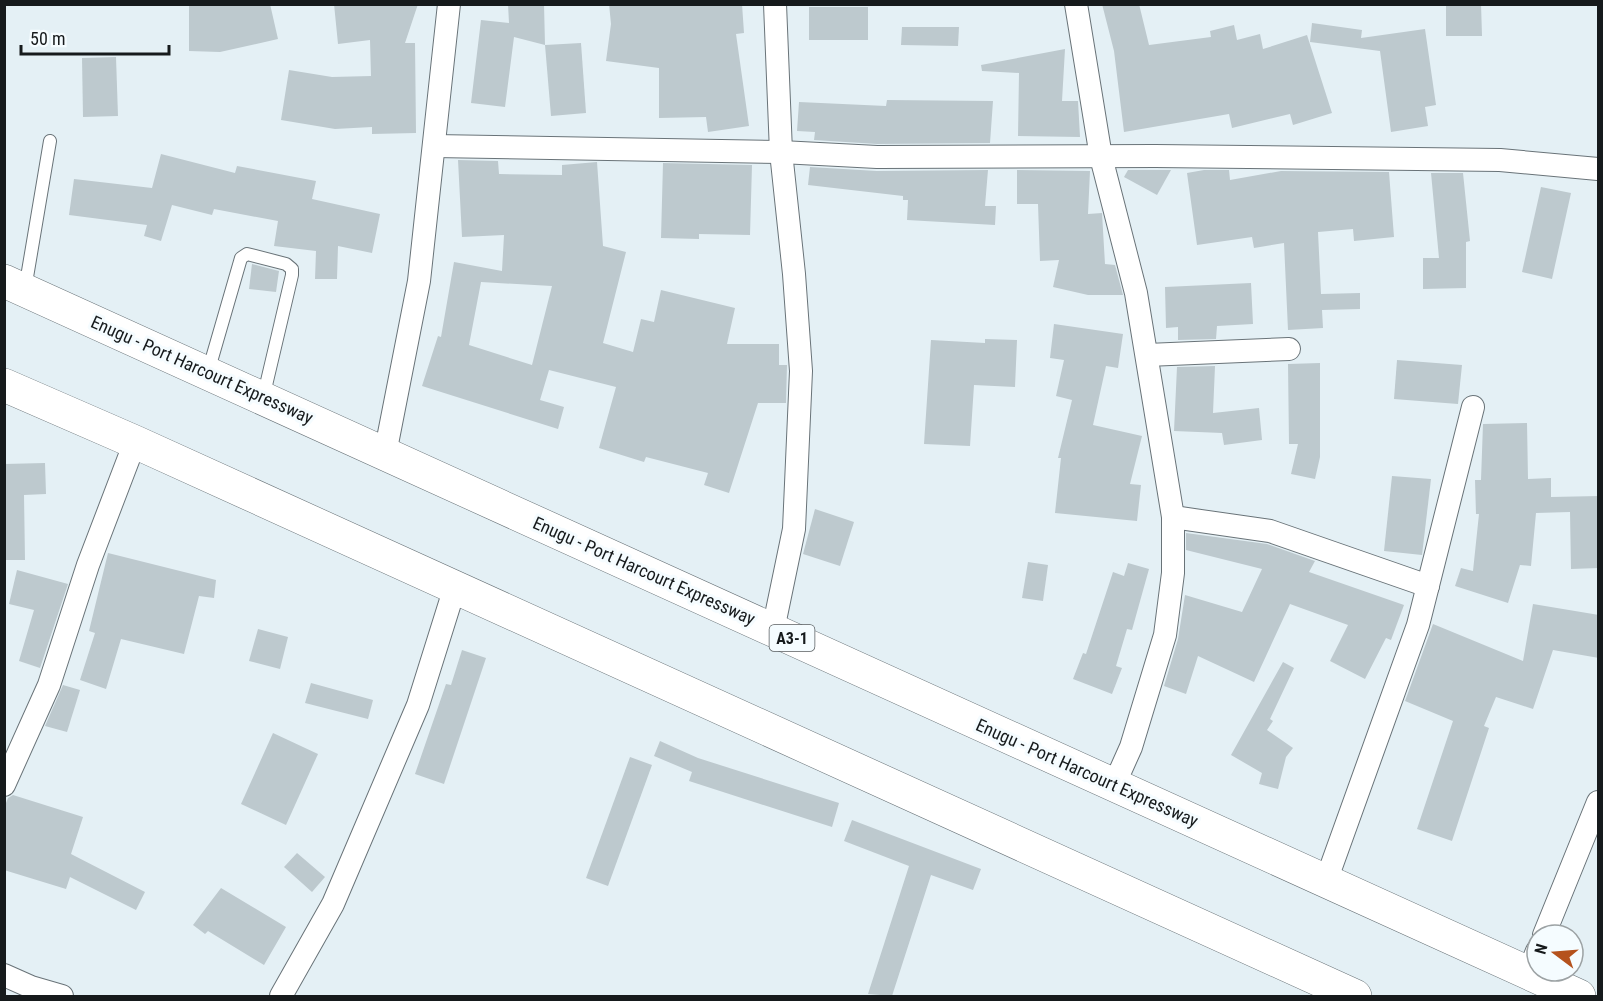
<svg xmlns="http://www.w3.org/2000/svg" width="1603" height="1001" viewBox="0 0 1603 1001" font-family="'Roboto Condensed',sans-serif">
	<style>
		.building { fill: #bdc9ce; fill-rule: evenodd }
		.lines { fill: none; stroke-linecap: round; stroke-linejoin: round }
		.lane-casing { stroke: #697378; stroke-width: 14 }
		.street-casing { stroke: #697378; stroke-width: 24 }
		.highway-casing { stroke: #697378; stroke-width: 34 }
		.lane { stroke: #fff; stroke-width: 12 }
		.street { stroke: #fff; stroke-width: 22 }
		.highway { stroke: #fff; stroke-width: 33 }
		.labels { text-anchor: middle; stroke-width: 6; stroke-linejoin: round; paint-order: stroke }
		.shield { fill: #f5fcff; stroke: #595e60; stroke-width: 1.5 }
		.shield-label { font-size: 16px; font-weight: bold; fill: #161a1c }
		.street-label { font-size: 18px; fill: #161a1c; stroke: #f5fcff }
	</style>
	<rect width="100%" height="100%" fill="#e4f0f5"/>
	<g class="building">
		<polygon points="189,4 270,4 278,39 220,52 189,51"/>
		<polygon points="334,4 418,4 405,43 415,43 416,133 372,134 372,127 335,129 281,120 289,70 332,77 371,76 370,40 338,44"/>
		<polygon points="508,4 544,4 545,45 514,37 505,107 471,103 481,20 509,23"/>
		<polygon points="609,4 742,4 744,33 736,34 749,126 708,132 706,117 659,118 659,68 606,61 611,24"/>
		<polygon points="1102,4 1139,4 1149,45 1211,37 1210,31 1234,25 1237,40 1260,34 1263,49 1307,35 1332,113 1293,125 1290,114 1232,128 1229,114 1124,132 1114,51"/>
		<polygon points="1446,4 1481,4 1482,36 1446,36"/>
		<rect x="809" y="7" width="59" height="33"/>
		<polygon points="1312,23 1362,30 1361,38 1425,29 1436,105 1425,107 1428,126 1391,132 1380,51 1310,42"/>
		<polygon points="902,27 959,27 958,46 901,45"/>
		<polygon points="581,43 586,113 551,116 545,45"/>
		<polygon points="1065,49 1062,101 1078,101 1080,137 1018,136 1019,73 982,71 981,65"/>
		<polygon points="116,57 118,116 83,117 82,58"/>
		<polygon points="887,100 993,101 990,143 877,144 814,140 815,132 797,131 799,102 886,106"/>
		<polygon points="161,154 235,173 237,166 316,181 312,199 380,214 372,253 338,246 337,279 315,279 316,251 274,246 278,221 214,209 212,215 172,205 161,241 144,236 147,225 69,215 74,179 152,188"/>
		<path d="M458,160L498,161L499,174L562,175V165L597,162L603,246L626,252L603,343L633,352L641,319L654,322L661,290L735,308L727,344H779V365H787L786,403H758L729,493L704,485L708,473L646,457L644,462L599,448L616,387L549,370L540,400L564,407L558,429L422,386L438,336L441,337L454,262L502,271L504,235L462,237ZM481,282L552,286L532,365L469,345Z"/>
		<polygon points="663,163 752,165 750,235 699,234 699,239 661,238"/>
		<polygon points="810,167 877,171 988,170 985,206 996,206 995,225 907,220 908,200 903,200 903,196 808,185"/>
		<polygon points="1017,170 1090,171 1088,214 1102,213 1105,264 1115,265 1123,295 1088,295 1053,287 1059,260 1040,261 1038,204 1017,204"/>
		<polygon points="1128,170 1171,170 1157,195 1124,177"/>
		<polygon points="1204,170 1229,170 1230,180 1281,171 1389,172 1394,237 1354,241 1353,229 1318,232 1321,294 1360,293 1360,309 1322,310 1323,328 1288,330 1284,243 1254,248 1252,237 1197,245 1187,173"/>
		<polygon points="1431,173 1463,173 1470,241 1466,242 1466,288 1423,289 1423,258 1439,258"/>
		<polygon points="1541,187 1571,193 1552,279 1522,272"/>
		<polygon points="252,264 279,271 276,292 249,289"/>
		<polygon points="1251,283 1253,324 1217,326 1216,339 1178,340 1178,327 1166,328 1165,287"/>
		<polygon points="1054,324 1123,334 1118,368 1106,366 1093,425 1142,436 1130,484 1141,485 1137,521 1055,513 1061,458 1058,458 1072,400 1056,396 1064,360 1050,358"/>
		<polygon points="985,339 1017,340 1015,387 974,385 970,446 924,444 931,340 985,343"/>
		<polygon points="1397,360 1462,365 1458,404 1394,399"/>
		<polygon points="1320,363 1320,457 1315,479 1291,474 1298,444 1289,444 1288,364"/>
		<polygon points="1215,366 1213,413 1259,408 1262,440 1224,445 1222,433 1174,431 1177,367"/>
		<polygon points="1527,423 1528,479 1551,478 1551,497 1599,496 1599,568 1571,569 1570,512 1536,513 1531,566 1520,565 1508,603 1455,586 1461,568 1473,571 1479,514 1476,514 1475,480 1481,480 1483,424"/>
		<polygon points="45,463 46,494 24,495 25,560 4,560 4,464"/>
		<polygon points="1392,476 1431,479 1422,555 1384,551"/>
		<polygon points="815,509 854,522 840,566 803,554"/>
		<polygon points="1186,533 1267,544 1315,561 1309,572 1404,605 1391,640 1386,638 1365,679 1330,661 1348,625 1290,604 1254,682 1198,656 1186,694 1164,686 1178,639 1185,595 1242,612 1262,569 1186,550"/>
		<polygon points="108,553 216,580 214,598 199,596 184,654 121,639 106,689 80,680 95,633 89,631"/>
		<polygon points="1028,562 1048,565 1043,601 1022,598"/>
		<polygon points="1128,563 1149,569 1132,630 1127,629 1116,666 1122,668 1112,694 1073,679 1083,653 1086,654 1113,572 1124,576"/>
		<polygon points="17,570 68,584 40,668 19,661 34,610 9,604"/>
		<polygon points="1533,604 1599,615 1599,658 1553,650 1533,709 1496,697 1484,726 1489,728 1452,841 1417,829 1453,721 1405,701 1433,624 1523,661"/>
		<polygon points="258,629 288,637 280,669 249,661"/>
		<polygon points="462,650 486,658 444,784 415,774 446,684 451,685"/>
		<polygon points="1283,662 1294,668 1270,719 1273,721 1267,730 1293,748 1286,757 1278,789 1259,784 1262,773 1231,755"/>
		<polygon points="311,683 373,700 368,719 305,703"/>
		<polygon points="63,685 80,690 67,732 45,726"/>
		<polygon points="273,733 318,754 286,825 241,804"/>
		<polygon points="660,741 698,758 839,803 832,827 689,781 692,772 654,756"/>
		<polygon points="630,757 652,765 608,886 586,878"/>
		<polygon points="13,795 83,817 71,854 145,892 136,910 70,877 66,889 4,870 4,808 8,798"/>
		<polygon points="852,820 981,869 973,890 931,875 892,996 868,994 909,866 844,841"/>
		<polygon points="297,853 325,877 312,892 284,867"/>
		<polygon points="221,888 286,927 264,965 208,931 205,934 193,925"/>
	</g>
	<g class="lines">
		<g class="lane-casing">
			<g id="lane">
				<polyline points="25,289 50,141"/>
				<polyline points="208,372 241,258 247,254 286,264 292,269 292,275 263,398"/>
			</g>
		</g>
		<g class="street-casing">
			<g id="street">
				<polyline points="1076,4 1101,157 1136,293 1173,517 1173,573 1165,635 1131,747 1114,785"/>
				<polyline points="434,146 781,152 877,157 1155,156 1500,160 1598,169"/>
				<polyline points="1147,355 1289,349"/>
				<polyline points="385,454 419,281 449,4"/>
				<polyline points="1173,517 1270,531 1428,586"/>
				<polyline points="773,630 794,529 801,371 794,274 781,152 775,4"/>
				<polyline points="4,785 49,685 88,565 135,442"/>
				<polyline points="1326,881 1418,625 1473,407"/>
				<polyline points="1544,935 1598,802"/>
				<polyline points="1528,973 1537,951"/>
				<polyline points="4,975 31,987 62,996"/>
				<polyline points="281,996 333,904 418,705 455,587"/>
			</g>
		</g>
		<g class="highway-casing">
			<g id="highway">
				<polyline points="4,281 1579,996"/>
				<polyline points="4,385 135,442 1355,996"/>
			</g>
		</g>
		<use href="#lane" class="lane"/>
		<use href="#street" class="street"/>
		<use href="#highway" class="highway"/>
	</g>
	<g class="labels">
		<rect class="shield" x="769.5" y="625" width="45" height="26" rx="4.5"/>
		<g class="shield-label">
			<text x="792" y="644">A3-1</text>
		</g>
		<g class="street-label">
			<text transform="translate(202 370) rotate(24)" y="6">Enugu - Port Harcourt Expressway</text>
			<text transform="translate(644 571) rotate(24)" y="6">Enugu - Port Harcourt Expressway</text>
			<text transform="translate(1087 773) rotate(24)" y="6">Enugu - Port Harcourt Expressway</text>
		</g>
	</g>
	<rect width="1603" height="1001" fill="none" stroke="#161a1c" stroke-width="12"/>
	<g transform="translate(1555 953) rotate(286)"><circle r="28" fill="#f5fcff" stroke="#9ca2a4" stroke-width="1.5"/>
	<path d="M0-4.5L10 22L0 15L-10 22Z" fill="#b5521d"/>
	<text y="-9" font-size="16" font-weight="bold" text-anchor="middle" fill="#161a1c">N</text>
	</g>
	<path d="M21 45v9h148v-9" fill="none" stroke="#161a1c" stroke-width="3"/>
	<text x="30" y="45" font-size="18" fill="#161a1c" stroke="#f5fcff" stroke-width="4.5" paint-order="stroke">50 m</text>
</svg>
